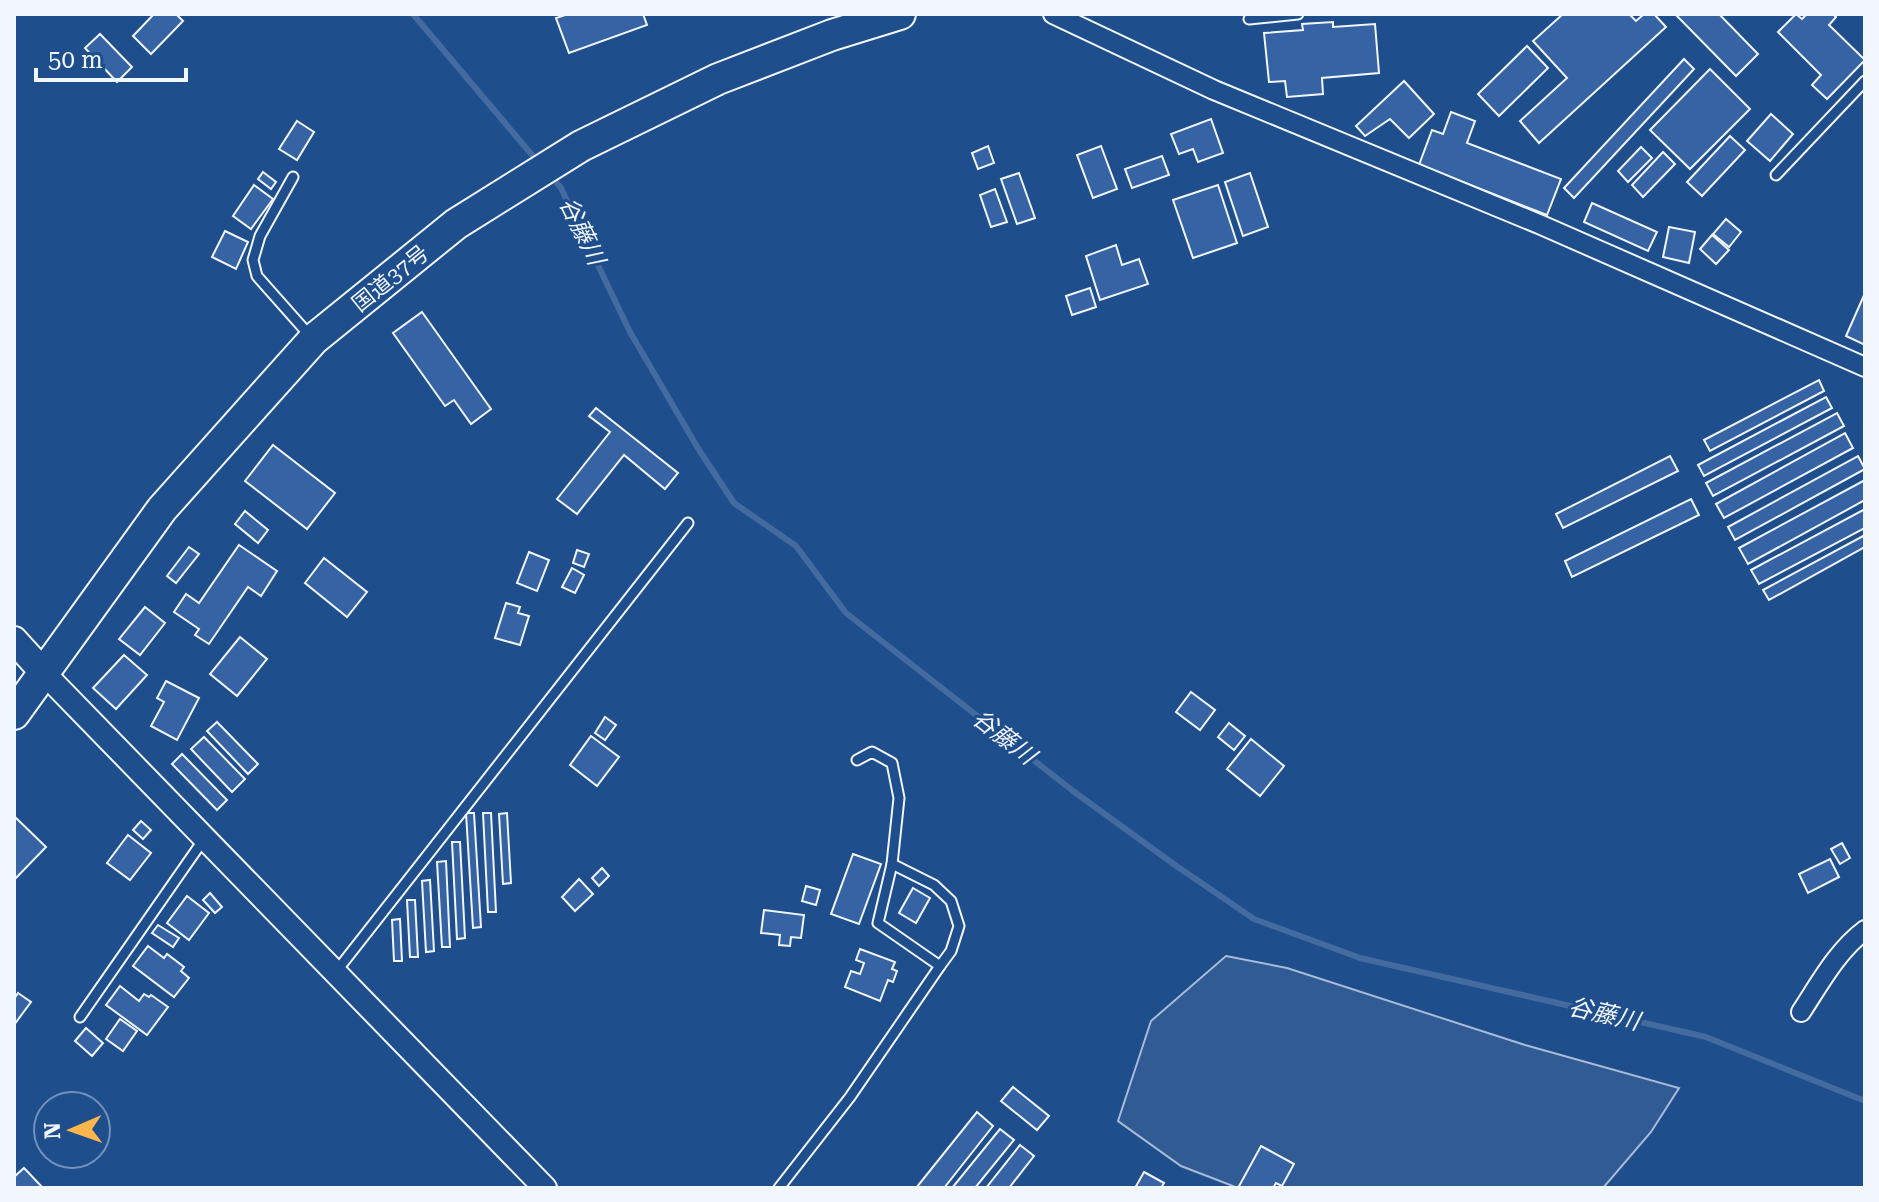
<svg xmlns="http://www.w3.org/2000/svg" width="1879" height="1202" viewBox="0 0 1879 1202" font-family="'Roboto Serif','Noto Sans JP',serif">
	<style>
		.built { fill: #305b95; stroke: #a8bbd7; stroke-width: 2 }
		.lines { fill: none; stroke-linecap: round; stroke-linejoin: round }
		.stream { stroke: #446ba0; stroke-width: 6 }
		.building { fill: #3563a3; stroke: #f2f6ff; stroke-width: 2 }
		.service-casing { stroke: #f2f6ff; stroke-width: 13 }
		.minor-casing { stroke: #f2f6ff; stroke-width: 22 }
		.tertiary-casing { stroke: #f2f6ff; stroke-width: 26 }
		.secondary-casing { stroke: #f2f6ff; stroke-width: 30 }
		.trunk-casing { stroke: #f2f6ff; stroke-width: 34 }
		.service { stroke: #1f4e8c; stroke-width: 9 }
		.minor { stroke: #1f4e8c; stroke-width: 18 }
		.tertiary { stroke: #1f4e8c; stroke-width: 22 }
		.secondary { stroke: #1f4e8c; stroke-width: 26 }
		.trunk { stroke: #1f4e8c; stroke-width: 30 }
		.labels { text-anchor: middle; stroke-width: 6; stroke-linejoin: round; paint-order: stroke }
		.street-label { font-size: 22px; fill: #f2f6ff; stroke: #1f4e8c }
		.water-label { font-size: 24px; font-style: italic; fill: #f2f6ff; stroke: #1f4e8c }
	</style>
	<rect width="100%" height="100%" fill="#1f4e8c"/>
	<polygon class="built" points="1226,956 1287,968 1525,1045 1679,1088 1651,1132 1603,1188 1238,1188 1181,1166 1118,1121 1151,1021"/>
	<g class="lines">
		<g class="stream">
			<polyline points="413,14 537,161"/>
			<polyline points="550,175 561,188 630,332 699,450 734,503 796,546 846,613 1073,791 1175,865 1254,919 1360,958 1706,1037 1865,1101"/>
		</g>
	</g>
	<g class="building">
		<polygon points="154,14 176,14 183,21 151,54 133,36"/>
		<polygon points="568,14 643,14 647,25 569,53 556,18"/>
		<polygon points="1563,14 1629,14 1636,21 1644,14 1654,14 1666,27 1539,143 1520,121 1567,78 1533,41"/>
		<polygon points="1675,14 1719,14 1758,54 1736,76"/>
		<polygon points="1796,14 1802,19 1807,14 1833,14 1836,17 1829,25 1865,60 1827,99 1812,85 1821,75 1778,32"/>
		<polygon points="1333,22 1333,27 1375,24 1379,73 1322,78 1323,94 1287,97 1285,81 1269,82 1264,33 1303,30 1302,24"/>
		<polygon points="100,34 132,67 117,82 85,48"/>
		<polygon points="1527,46 1548,68 1499,116 1478,94"/>
		<polygon points="1684,59 1694,69 1574,198 1564,188"/>
		<polygon points="1710,69 1750,109 1690,169 1650,130"/>
		<polygon points="1404,81 1434,114 1409,138 1390,119 1365,136 1356,126"/>
		<polygon points="1451,112 1475,121 1467,143 1561,179 1547,215 1419,165 1432,130 1443,134"/>
		<polygon points="1771,114 1793,134 1770,161 1747,141"/>
		<polygon points="1211,119 1223,153 1198,162 1193,149 1179,154 1171,134"/>
		<polygon points="297,121 314,132 297,160 279,149"/>
		<polygon points="1730,136 1745,150 1702,196 1687,182"/>
		<polygon points="988,146 994,163 978,169 972,153"/>
		<polygon points="1101,146 1117,189 1093,198 1077,155"/>
		<polygon points="1641,147 1652,158 1628,182 1618,171"/>
		<polygon points="1663,152 1675,164 1643,197 1632,185"/>
		<polygon points="1162,156 1169,175 1132,188 1125,169"/>
		<polygon points="263,172 276,182 271,189 258,179"/>
		<polygon points="1019,173 1035,218 1017,224 1001,179"/>
		<polygon points="1250,173 1268,227 1243,236 1225,182"/>
		<polygon points="254,185 273,199 251,229 233,216"/>
		<polygon points="1218,185 1237,243 1193,258 1173,200"/>
		<polygon points="995,189 1007,222 991,227 980,195"/>
		<polygon points="1592,203 1657,232 1648,251 1584,222"/>
		<polygon points="1726,219 1741,232 1729,247 1713,234"/>
		<polygon points="1669,227 1695,232 1689,263 1663,257"/>
		<polygon points="225,231 248,242 236,269 212,257"/>
		<polygon points="1712,235 1729,250 1716,264 1700,249"/>
		<polygon points="1116,245 1122,265 1139,259 1148,284 1100,300 1086,256"/>
		<polygon points="1090,288 1096,307 1072,315 1066,296"/>
		<polygon points="1865,293 1865,345 1846,336"/>
		<polygon points="422,312 491,409 471,424 454,400 445,406 393,333"/>
		<polygon points="1819,380 1824,391 1710,451 1704,440"/>
		<polygon points="1826,397 1832,408 1704,476 1698,465"/>
		<polygon points="596,408 678,473 665,489 624,455 577,514 557,499 610,432 589,416"/>
		<polygon points="1837,413 1844,426 1713,496 1706,483"/>
		<polygon points="1845,433 1853,448 1724,518 1716,504"/>
		<polygon points="273,445 335,493 307,529 245,481"/>
		<polygon points="1670,456 1678,471 1563,528 1556,514"/>
		<polygon points="1858,456 1865,469 1735,540 1728,527"/>
		<polygon points="1865,480 1865,500 1748,564 1739,548"/>
		<polygon points="1691,499 1699,515 1572,577 1565,561"/>
		<polygon points="1865,509 1865,528 1759,584 1751,570"/>
		<polygon points="245,511 268,530 258,543 235,524"/>
		<polygon points="1865,535 1865,547 1769,600 1763,590"/>
		<polygon points="239,545 277,571 261,596 248,587 209,644 195,635 199,629 174,612 186,594 199,603"/>
		<polygon points="189,547 199,554 176,583 167,576"/>
		<polygon points="577,550 589,554 584,567 573,563"/>
		<polygon points="529,552 549,560 537,591 517,583"/>
		<polygon points="324,558 367,592 347,617 305,583"/>
		<polygon points="572,568 584,575 575,593 562,587"/>
		<polygon points="506,603 520,607 518,613 529,616 520,645 495,638"/>
		<polygon points="145,607 165,623 140,655 119,639"/>
		<polygon points="240,637 267,659 237,696 210,674"/>
		<polygon points="124,655 147,675 116,709 93,688"/>
		<polygon points="166,681 199,698 177,740 151,726 164,702 157,698"/>
		<polygon points="1191,692 1215,710 1200,730 1176,712"/>
		<polygon points="605,717 616,725 605,740 595,733"/>
		<polygon points="217,722 258,764 248,774 207,731"/>
		<polygon points="1229,723 1245,736 1234,750 1218,737"/>
		<polygon points="591,736 619,757 597,786 570,765"/>
		<polygon points="204,737 245,779 232,792 191,749"/>
		<polygon points="1251,739 1284,766 1260,796 1227,769"/>
		<polygon points="182,754 227,800 217,810 172,764"/>
		<polygon points="466,813 474,813 481,927 473,928"/>
		<polygon points="483,813 491,813 496,912 488,912"/>
		<polygon points="507,813 511,883 503,884 499,814"/>
		<polygon points="14,816 46,847 14,880"/>
		<polygon points="141,821 151,830 143,839 133,830"/>
		<polygon points="128,835 151,853 130,880 107,863"/>
		<polygon points="452,842 460,842 465,938 457,939"/>
		<polygon points="1842,843 1850,858 1840,864 1831,849"/>
		<polygon points="853,854 881,864 859,924 831,914"/>
		<polygon points="1830,859 1839,877 1808,893 1799,874"/>
		<polygon points="446,861 450,947 442,947 437,862"/>
		<polygon points="602,868 609,876 599,886 592,878"/>
		<polygon points="579,879 593,894 575,911 562,897"/>
		<polygon points="430,880 434,951 426,952 422,881"/>
		<polygon points="806,886 820,890 816,905 802,901"/>
		<polygon points="913,888 930,898 916,923 899,913"/>
		<polygon points="210,893 222,907 215,913 203,900"/>
		<polygon points="187,896 209,913 189,940 167,923"/>
		<polygon points="407,900 415,900 418,957 410,957"/>
		<polygon points="764,910 804,915 801,938 791,937 790,946 779,945 780,935 761,933"/>
		<polygon points="400,919 402,961 394,961 392,920"/>
		<polygon points="158,925 179,938 173,947 152,933"/>
		<polygon points="148,946 164,958 167,954 184,967 181,971 189,978 174,997 133,966"/>
		<polygon points="860,949 895,962 892,969 897,971 893,982 888,980 880,1001 845,987 851,971 860,974 864,963 856,960"/>
		<polygon points="120,986 139,1001 144,994 149,997 151,995 168,1007 147,1035 106,1005"/>
		<polygon points="18,993 31,1002 14,1025 14,999"/>
		<polygon points="120,1019 137,1031 123,1051 106,1039"/>
		<polygon points="86,1028 103,1043 92,1056 75,1041"/>
		<polygon points="1013,1087 1049,1116 1037,1130 1001,1101"/>
		<polygon points="977,1112 993,1126 944,1188 916,1188"/>
		<polygon points="1000,1129 1014,1140 975,1188 952,1188"/>
		<polygon points="1020,1145 1034,1156 1009,1188 986,1188"/>
		<polygon points="1261,1146 1294,1164 1282,1186 1276,1183 1273,1188 1238,1188"/>
		<polygon points="24,1168 43,1188 14,1188 14,1177"/>
		<polygon points="1144,1172 1164,1183 1161,1188 1135,1188"/>
	</g>
	<g class="lines">
		<g class="service-casing">
			<g id="service">
				<polyline points="1249,19 1298,14"/>
				<polyline points="1776,175 1865,81"/>
				<polyline points="293,177 260,236 253,260 257,276 311,337"/>
				<polyline points="892,864 878,923 940,966"/>
				<polyline points="335,973 688,523"/>
				<polyline points="80,1017 204,839"/>
				<polyline points="779,1188 850,1097 940,966 951,951 959,926 951,901 934,885 892,864 899,798 892,763 872,752 857,760"/>
			</g>
		</g>
		<g class="minor-casing">
			<g id="minor">
				<polyline points="1053,14 1214,90 1539,224 1865,367"/>
				<path d="M1801,1012C1820,983 1837,951 1865,930"/>
			</g>
		</g>
		<g class="tertiary-casing">
			<polyline id="tertiary" points="44,673 545,1188"/>
		</g>
		<g class="secondary-casing">
			<polyline id="secondary" points="14,640 44,673"/>
		</g>
		<g class="trunk-casing">
			<polyline id="trunk" points="14,714 162,509 314,339 456,224 581,146 718,79 832,35 900,14"/>
		</g>
		<use href="#service" class="service"/>
		<use href="#minor" class="minor"/>
		<use href="#tertiary" class="tertiary"/>
		<use href="#secondary" class="secondary"/>
		<use href="#trunk" class="trunk"/>
	</g>
	<g class="labels">
		<g class="street-label">
			<text transform="translate(390 278) rotate(-39)" y="8">国道37号</text>
		</g>
		<g class="water-label">
			<text transform="translate(582 231) rotate(64)" y="8">谷藤川</text>
			<text transform="translate(1004 737) rotate(38)" y="8">谷藤川</text>
			<text transform="translate(1604 1014) rotate(13)" y="8">谷藤川</text>
		</g>
	</g>
	<rect width="1879" height="1202" fill="none" stroke="#f2f6ff" stroke-width="32"/>
	<g transform="translate(72 1130) rotate(268)"><circle r="38" fill="#1f4e8c" stroke="#7391ba" stroke-width="2"/>
	<path d="M0-6L14 30L0 20L-14 30Z" fill="#ffb74d"/>
	<text y="-12" font-size="22" font-weight="bold" text-anchor="middle" fill="#f2f6ff">N</text>
	</g>
	<path d="M36 68v12h150v-12" fill="none" stroke="#f2f6ff" stroke-width="4"/>
	<text x="48" y="68" font-size="24" fill="#f2f6ff" stroke="#1f4e8c" stroke-width="6" paint-order="stroke">50 m</text>
</svg>
